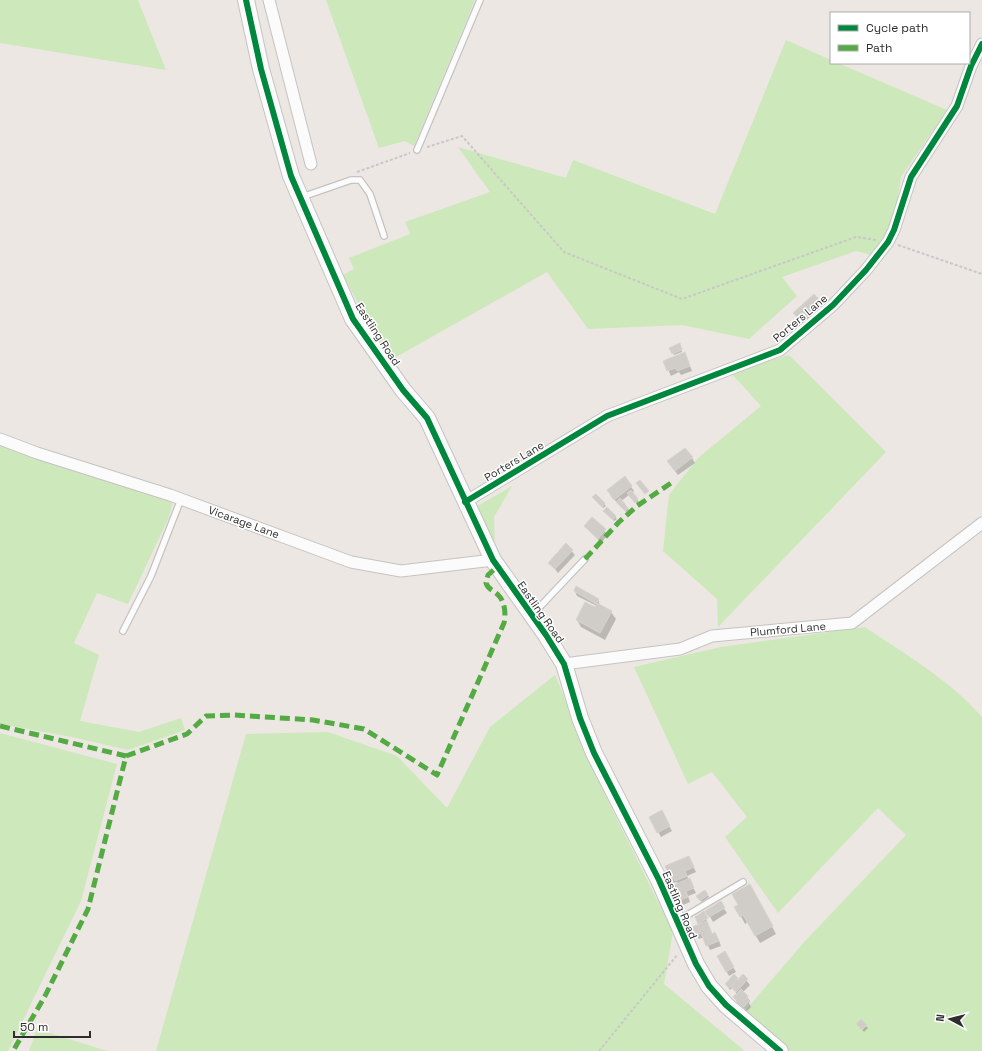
<svg xmlns="http://www.w3.org/2000/svg" width="982" height="1051" viewBox="0 0 982 1051" font-family="'Space Grotesk',sans-serif">
	<style>
		.green { fill: #cde8ba }
		.shadow { fill: #0003 }
		.building { fill: #d0cdc9; stroke: #d7d3ce }
		.lines { fill: none; stroke-linecap: round; stroke-linejoin: round }
		.lane-casing { stroke: #c5c3c3; stroke-width: 8 }
		.street-casing { stroke: #c5c3c3; stroke-width: 13 }
		.secondary-casing { stroke: #c5c3c3; stroke-width: 18 }
		.path { stroke: #c8c8c8; stroke-width: 2; stroke-dasharray: 3 2; stroke-linecap: butt }
		.lane { stroke: #fcfbfb; stroke-width: 5.5 }
		.street { stroke: #fcfbfb; stroke-width: 11 }
		.secondary { stroke: #fcfbfb; stroke-width: 16 }
		.quiet { stroke: #54ab44; stroke-width: 5; stroke-dasharray: 10 5; stroke-linecap: butt }
		.cycleway-casing { stroke: #fff; stroke-width: 8 }
		.cycleway { stroke: #00873e; stroke-width: 6 }
		.labels { text-anchor: middle; stroke-width: 3; stroke-linejoin: round; paint-order: stroke }
		.street-label { font-size: 11px; fill: #2d2d2d; stroke: #fff }
	</style>
	<rect width="100%" height="100%" fill="#ece7e2"/>
	<g class="green">
		<polygon points="0,0 138,0 166,70 0,43"/>
		<polygon points="326,0 475,0 414,146 405,141 379,148"/>
		<polygon points="786,40 831,60 831,63 838,63 947,110 901,177 894,221 871,255 856,251 782,277 797,296 749,339 682,325 588,329 547,272 389,361 343,275 354,269 349,258 410,234 405,222 490,192 458,147 566,178 573,160 715,214"/>
		<polygon points="789,355 886,452 718,627 717,599 663,551 669,495 698,458 761,406 730,372"/>
		<polygon points="0,444 173,500 169,517 128,604 97,593 74,643 99,655 80,721 139,732 181,718 185,730 128,750 72,737 0,724"/>
		<polygon points="512,486 494,517 495,552 472,509"/>
		<path d="M865,627C906,655 950,680 982,717V1051H785L744,1012L806,940L906,835L878,808L778,913L725,837L747,817L712,772L688,784L634,667L721,647Z"/>
		<polygon points="555,675 608,801 673,932 664,984 745,1051 156,1051 246,734 328,732 397,756 447,808 490,727"/>
		<polygon points="0,733 117,764 81,901 8,1051 0,1051"/>
		<polygon points="37,1029 107,1051 29,1051"/>
	</g>
	<g class="shadow">
		<polygon points="814,295 824,308 805,327 794,313"/>
		<polygon points="680,347 682,352 674,355 673,353"/>
		<polygon points="685,354 692,371 681,375 679,372 671,376 664,361"/>
		<polygon points="692,458 695,463 678,475 671,466"/>
		<polygon points="625,478 634,491 632,493 639,502 637,504 629,495 621,501 629,510 626,512 611,496"/>
		<polygon points="596,495 606,506 603,508 595,500"/>
		<polygon points="607,508 617,519 614,521 606,513"/>
		<polygon points="592,518 608,535 601,543 585,526"/>
		<polygon points="566,545 575,555 558,573 550,563"/>
		<polygon points="575,591 598,599 600,606 611,612 616,619 605,640 581,627 577,620 597,606 577,596"/>
		<polygon points="661,811 672,831 661,837 650,817"/>
		<polygon points="691,862 696,872 687,876 696,893 688,896 690,902 683,905 681,900 678,884 677,882 674,883 672,879"/>
		<polygon points="750,885 776,934 760,943 748,922 745,924 736,907 739,905"/>
		<polygon points="705,891 709,897 702,902 698,896"/>
		<polygon points="720,903 727,913 713,922 707,911"/>
		<polygon points="704,913 712,935 718,938 721,946 710,950 704,937 699,939 696,935 700,925 696,917"/>
		<polygon points="725,953 736,972 729,976 718,957"/>
		<polygon points="734,976 738,981 743,976 750,985 743,992 750,1001 749,1003 751,1007 747,1011 737,1002 734,997 737,994 732,988 730,990 726,984"/>
		<polygon points="861,1021 868,1028 864,1032 859,1026"/>
	</g>
	<g class="building">
		<polygon points="814,294 822,303 802,322 793,313"/>
		<polygon points="680,343 682,350 672,354 669,348"/>
		<polygon points="685,352 690,366 677,371 676,368 667,371 663,361"/>
		<polygon points="685,448 693,457 675,471 667,461"/>
		<polygon points="625,476 632,486 614,500 607,490"/>
		<polygon points="640,480 649,491 645,494 636,483"/>
		<polygon points="631,490 638,499 635,503 627,493"/>
		<polygon points="596,494 605,503 602,507 592,497"/>
		<polygon points="620,498 628,508 625,511 616,502"/>
		<polygon points="607,507 616,516 613,520 603,511"/>
		<polygon points="592,517 606,529 598,539 584,526"/>
		<polygon points="566,543 573,550 555,569 548,563"/>
		<polygon points="576,586 599,599 596,604 574,591"/>
		<polygon points="585,602 595,607 597,603 612,611 600,633 576,620"/>
		<polygon points="662,810 670,826 657,833 649,817"/>
		<polygon points="689,856 694,867 685,871 687,876 675,881 674,878 671,879 665,866"/>
		<polygon points="690,878 694,888 686,891 688,897 680,900 674,885"/>
		<polygon points="750,884 773,926 755,936 743,915 740,917 734,907 738,905 732,894"/>
		<polygon points="705,890 708,895 700,901 696,896"/>
		<polygon points="721,901 725,908 709,917 705,911"/>
		<polygon points="704,911 708,918 698,924 695,917"/>
		<polygon points="707,921 712,934 715,932 719,941 706,946 701,933 696,935 692,927"/>
		<polygon points="725,951 734,967 726,972 717,956"/>
		<polygon points="734,974 738,978 729,988 725,984"/>
		<polygon points="743,974 748,979 736,992 731,987"/>
		<polygon points="741,989 748,996 746,998 749,1001 744,1007 733,997"/>
		<polygon points="861,1019 867,1025 862,1030 856,1024"/>
	</g>
	<g class="lines">
		<g class="lane-casing">
			<g id="lane">
				<polyline points="417,150 480,0"/>
				<polyline points="302,197 351,180 360,180 370,194 384,236"/>
				<polyline points="533,614 585,559"/>
				<polyline points="123,631 151,576 181,499"/>
				<polyline points="679,920 743,882"/>
			</g>
		</g>
		<g class="street-casing">
			<g id="street">
				<polyline points="269,0 311,164"/>
				<polyline points="0,439 37,453 170,495 351,562 401,571 493,560"/>
				<polyline points="465,502 607,416 780,350 833,305 866,270 888,242 894,230 911,177 957,106 971,66 982,44"/>
				<polyline points="564,664 680,649 712,636 852,623 982,523"/>
			</g>
		</g>
		<g class="secondary-casing">
			<polyline id="secondary" points="246,0 261,69 291,176 353,319 403,390 427,418 493,560 546,635 564,664 580,718 594,753 659,880 696,964 709,986 726,1005 780,1051"/>
		</g>
		<g class="path">
			<polyline points="427,147 462,136 564,252 682,299 856,237 876,240"/>
			<polyline points="357,172 410,153"/>
			<polyline points="898,245 982,274"/>
			<polyline points="599,1051 678,954"/>
		</g>
		<use href="#lane" class="lane"/>
		<use href="#street" class="street"/>
		<use href="#secondary" class="secondary"/>
		<g class="quiet">
			<polyline points="585,559 619,522 637,506 674,481"/>
			<polyline points="0,726 126,756 88,909 45,996 13,1051"/>
			<path d="M126,756L187,734L206,716L234,715L313,720L364,729L437,775L504,623C506,615 505,602 499,596C494,590 488,590 486,583L488,575L497,567"/>
		</g>
		<g class="cycleway-casing">
			<g id="cycleway">
				<polyline points="246,0 261,69 291,176 353,319 403,390 427,418 493,560 546,635 564,664 580,718 594,753 659,880 696,964 709,986 726,1005 780,1051"/>
				<polyline points="465,502 607,416 780,350 833,305 866,270 888,242 894,230 911,177 957,106 971,66 982,44"/>
			</g>
		</g>
		<use href="#cycleway" class="cycleway"/>
	</g>
	<g class="labels">
		<g class="street-label">
			<text transform="translate(800 318) rotate(-40)" y="4">Porters Lane</text>
			<text transform="translate(378 334) rotate(57)" y="4">Eastling Road</text>
			<text transform="translate(514 461) rotate(-31)" y="4">Porters Lane</text>
			<text transform="translate(244 522) rotate(20)" y="4">Vicarage Lane</text>
			<text transform="translate(541 612) rotate(55)" y="4">Eastling Road</text>
			<text transform="translate(788 629) rotate(-5)" y="4">Plumford Lane</text>
			<text transform="translate(680 905) rotate(67)" y="4">Eastling Road</text>
		</g>
	</g>
	<rect x="830" y="12" width="140" height="52" fill="#ffffff" stroke="#ababab"/>
	<rect x="838" y="25" width="20" height="6" fill="#00873e" stroke="#ababab"/>
	<text x="866" y="32" font-size="12" fill="#2d2d2d">Cycle path</text>
	<rect x="838" y="45" width="20" height="6" fill="#54ab44" stroke="#ababab"/>
	<text x="866" y="52" font-size="12" fill="#2d2d2d">Path</text>
	<g transform="translate(950 1019) rotate(277)" stroke="#ffffff" stroke-width="3" paint-order="stroke">
	<path d="M0-3L7 15L0 10L-7 15Z" fill="#2d2d2d"/>
	<text y="-6" font-size="11" font-weight="bold" text-anchor="middle" fill="#2d2d2d">N</text>
	</g>
	<path d="M14 1031v6h76v-6" fill="none" stroke="#2d2d2d" stroke-width="2"/>
	<text x="20" y="1031" font-size="12" fill="#2d2d2d" stroke="#ffffff" stroke-width="3" paint-order="stroke">50 m</text>
</svg>
